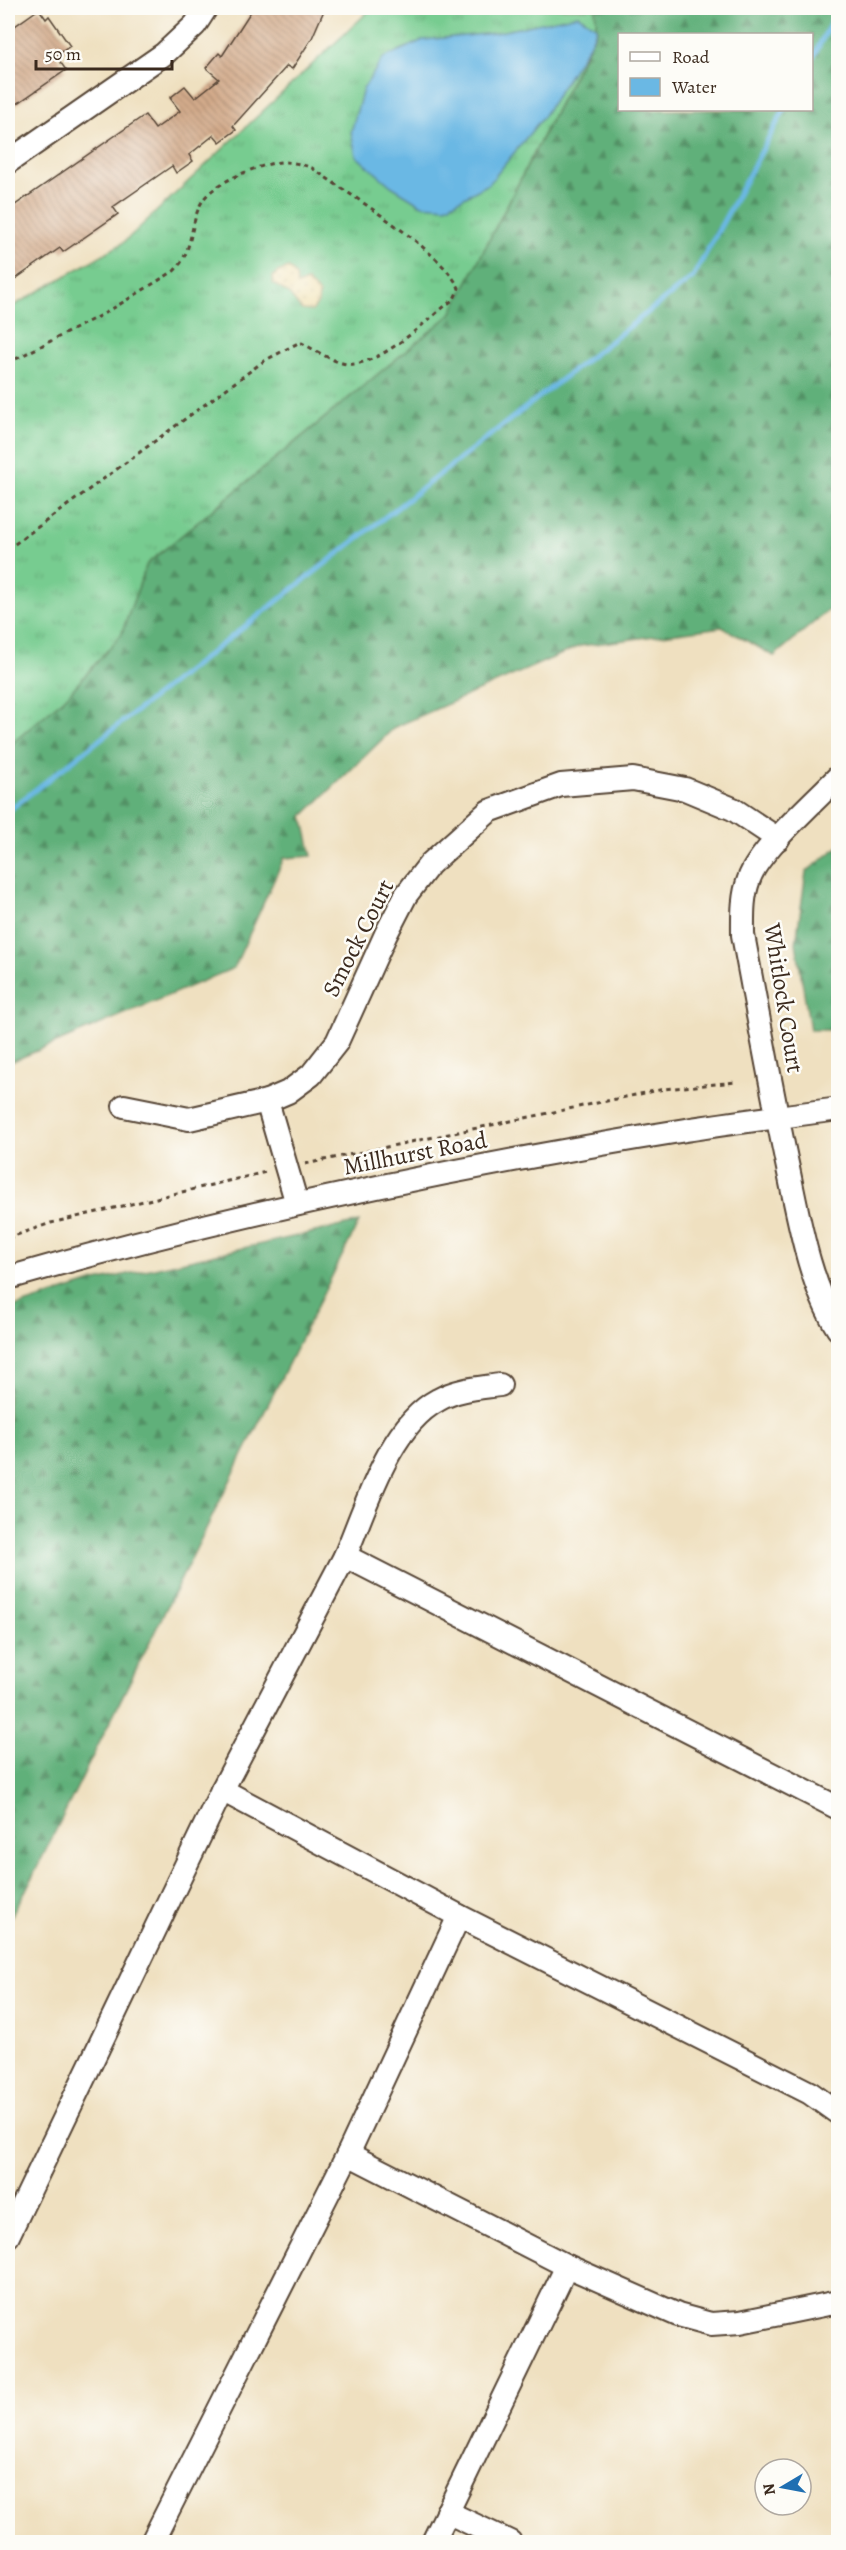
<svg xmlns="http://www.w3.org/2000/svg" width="846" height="2550" viewBox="0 0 846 2550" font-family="Alegreya,serif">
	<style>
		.grass { fill: url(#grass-tufts); stroke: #597b57; stroke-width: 1.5 }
		.forest { fill: url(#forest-firs); stroke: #4e6d4c; stroke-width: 1.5; fill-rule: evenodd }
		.sand { fill: url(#sand-dots); stroke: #94825e; stroke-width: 1.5 }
		.water { fill: #6ab8e4; stroke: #527181; stroke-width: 1.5 }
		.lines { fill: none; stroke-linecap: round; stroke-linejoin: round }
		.stream { stroke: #6ab8e4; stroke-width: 5 }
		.building { fill: url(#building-back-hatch) }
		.minor-casing { stroke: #564536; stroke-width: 26 }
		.path { stroke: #564536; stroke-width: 3; stroke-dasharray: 4.5 4.5; stroke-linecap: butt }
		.minor { stroke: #fff; stroke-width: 22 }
		.labels { text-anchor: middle; stroke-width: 5; stroke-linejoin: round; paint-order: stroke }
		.street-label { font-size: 24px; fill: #3b2a1e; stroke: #fdfcf7 }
	</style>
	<defs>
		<pattern id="grass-tufts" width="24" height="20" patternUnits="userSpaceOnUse" patternTransform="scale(1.5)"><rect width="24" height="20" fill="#77cc90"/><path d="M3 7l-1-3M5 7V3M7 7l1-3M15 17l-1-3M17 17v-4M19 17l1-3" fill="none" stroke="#68af7c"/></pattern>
		<pattern id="forest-firs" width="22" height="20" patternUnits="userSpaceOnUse" patternTransform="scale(1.5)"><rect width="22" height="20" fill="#61b07a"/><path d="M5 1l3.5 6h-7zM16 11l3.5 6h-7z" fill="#518f63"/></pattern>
		<pattern id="sand-dots" width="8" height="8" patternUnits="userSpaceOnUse" patternTransform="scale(1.5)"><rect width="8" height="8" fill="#eeda9e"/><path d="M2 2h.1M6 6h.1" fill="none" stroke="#cdbb88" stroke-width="1.8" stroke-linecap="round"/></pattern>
		<pattern id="building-back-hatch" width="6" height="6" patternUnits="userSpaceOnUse" patternTransform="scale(1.5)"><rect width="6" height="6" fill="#d3ab8b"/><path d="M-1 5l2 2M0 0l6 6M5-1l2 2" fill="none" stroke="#ac8b71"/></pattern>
	</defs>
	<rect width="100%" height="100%" fill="#fdfcf7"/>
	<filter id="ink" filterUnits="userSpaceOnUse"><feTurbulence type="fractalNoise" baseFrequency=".0167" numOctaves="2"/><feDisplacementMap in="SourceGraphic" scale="12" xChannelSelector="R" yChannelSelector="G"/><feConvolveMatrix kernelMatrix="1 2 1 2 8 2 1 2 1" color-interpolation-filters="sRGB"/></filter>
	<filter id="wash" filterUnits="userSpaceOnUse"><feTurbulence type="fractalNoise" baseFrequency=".008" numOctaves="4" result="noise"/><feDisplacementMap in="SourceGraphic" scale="24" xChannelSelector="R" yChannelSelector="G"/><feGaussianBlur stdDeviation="1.35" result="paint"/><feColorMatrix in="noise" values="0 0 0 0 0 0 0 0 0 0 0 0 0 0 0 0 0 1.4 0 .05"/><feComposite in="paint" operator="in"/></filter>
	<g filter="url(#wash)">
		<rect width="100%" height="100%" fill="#efe0c0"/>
		<polygon class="grass" points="372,8 595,8 597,30 451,314 147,564 121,635 67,696 8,747 8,309 123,243"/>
		<g class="forest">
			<path d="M595,8H838V602L774,656L722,627L580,646L395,727L303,816L312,856L284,858L234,968L8,1063V747L67,696L121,635L147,564L451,314L597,31ZM620,34H812V110H620Z"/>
			<polygon points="838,847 838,1030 810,1030 796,943 806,872"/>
			<polygon points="359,1222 26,1890 8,1922 8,1309 92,1282"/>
		</g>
		<polygon class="sand" points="289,268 296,276 297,285 307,281 319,294 318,303 312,311 302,310 289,294 273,283 273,277 278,272"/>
		<polygon class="water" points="578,15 597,27 591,42 543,117 489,184 446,207 422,205 391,186 356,156 351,132 363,89 383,58 423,40 495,33"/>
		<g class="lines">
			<g class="stream">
				<polyline points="812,59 838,9"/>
				<polyline points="8,811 693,277 784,110"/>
			</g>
		</g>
		<g id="blocks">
			<g class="building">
				<polygon points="253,8 325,8 312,38 292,69 287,66 233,126 236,130 220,142 214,135 189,155 193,161 176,173 172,166 113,207 118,214 63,252 60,248 8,284 8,210 145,115 155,129 180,111 170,98 185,86 195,98 219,79 206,68 219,53 222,56"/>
				<polygon points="39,9 46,19 49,16 70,46 56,56 66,70 8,110 8,31"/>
			</g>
		</g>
	</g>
	<g filter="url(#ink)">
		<use href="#blocks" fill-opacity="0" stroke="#564536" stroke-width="1.5"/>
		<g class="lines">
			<g class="minor-casing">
				<g id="minor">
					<polyline points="8,162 164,54 195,25 206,8"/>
					<path d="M838,777C815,801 759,850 749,879C742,897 743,917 743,935C758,1015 772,1094 789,1173C800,1225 810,1284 838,1329"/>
					<polyline points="267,1101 297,1204"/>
					<polyline points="124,1106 189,1119 267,1101 288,1092 311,1075 337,1042 386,934 406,895 430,864 489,811 561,785 633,779 685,789 733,809 778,839"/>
					<path d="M8,1278C230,1214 457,1167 686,1130C736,1122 788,1116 838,1109"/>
					<path d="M345,1556C366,1507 389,1426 438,1400C457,1389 479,1388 500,1385"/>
					<polyline points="222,1790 459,1916 810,2093 838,2113"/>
					<polyline points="348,2154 567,2266 678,2315 711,2324 740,2322 838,2302"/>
					<polyline points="8,2236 222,1790 345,1556 838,1808"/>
					<polyline points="447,2512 510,2542"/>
					<polyline points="152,2542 348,2154 459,1916"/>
					<polyline points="433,2542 567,2266"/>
				</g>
			</g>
			<g class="path">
				<path d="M8,363L107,312L174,271C194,252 189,222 203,200C215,182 260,164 281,162C293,162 302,164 312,168C351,196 439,248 459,288L454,299L445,306C421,325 373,372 342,363C328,359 313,349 300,342L264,361L8,549"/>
				<polyline points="305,1164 664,1089 736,1082"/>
				<polyline points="8,1238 51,1223 266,1172"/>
			</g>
			<use href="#minor" class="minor"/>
		</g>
	</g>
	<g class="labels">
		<g class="street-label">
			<text transform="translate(358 938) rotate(-63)" y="8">Smock Court</text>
			<text transform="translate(784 998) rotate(81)" y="8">Whitlock Court</text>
			<text transform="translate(415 1153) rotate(-11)" y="8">Millhurst Road</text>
		</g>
	</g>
	<rect width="846" height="2550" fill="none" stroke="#fdfcf7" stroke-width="30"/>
	<rect x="618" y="33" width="195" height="78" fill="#fdfcf7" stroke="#afa8a0" stroke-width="1.5"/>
	<rect x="630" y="52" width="30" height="9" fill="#ffffff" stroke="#afa8a0" stroke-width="1.5"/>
	<text x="672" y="63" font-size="18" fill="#3b2a1e">Road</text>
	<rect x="630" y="78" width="30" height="18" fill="#6ab8e4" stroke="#afa8a0" stroke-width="1.5"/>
	<text x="672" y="93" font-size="18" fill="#3b2a1e">Water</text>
	<g transform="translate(783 2487) rotate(260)"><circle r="28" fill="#fdfcf7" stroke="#afa8a0" stroke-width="1.5"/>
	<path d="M0-4.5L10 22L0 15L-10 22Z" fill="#1f6fb2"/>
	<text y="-9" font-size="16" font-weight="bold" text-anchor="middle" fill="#3b2a1e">N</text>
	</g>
	<path d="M36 60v9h136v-9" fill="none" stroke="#3b2a1e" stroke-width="3"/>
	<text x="45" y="60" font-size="18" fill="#3b2a1e" stroke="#fdfcf7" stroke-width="4.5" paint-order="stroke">50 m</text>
</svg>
